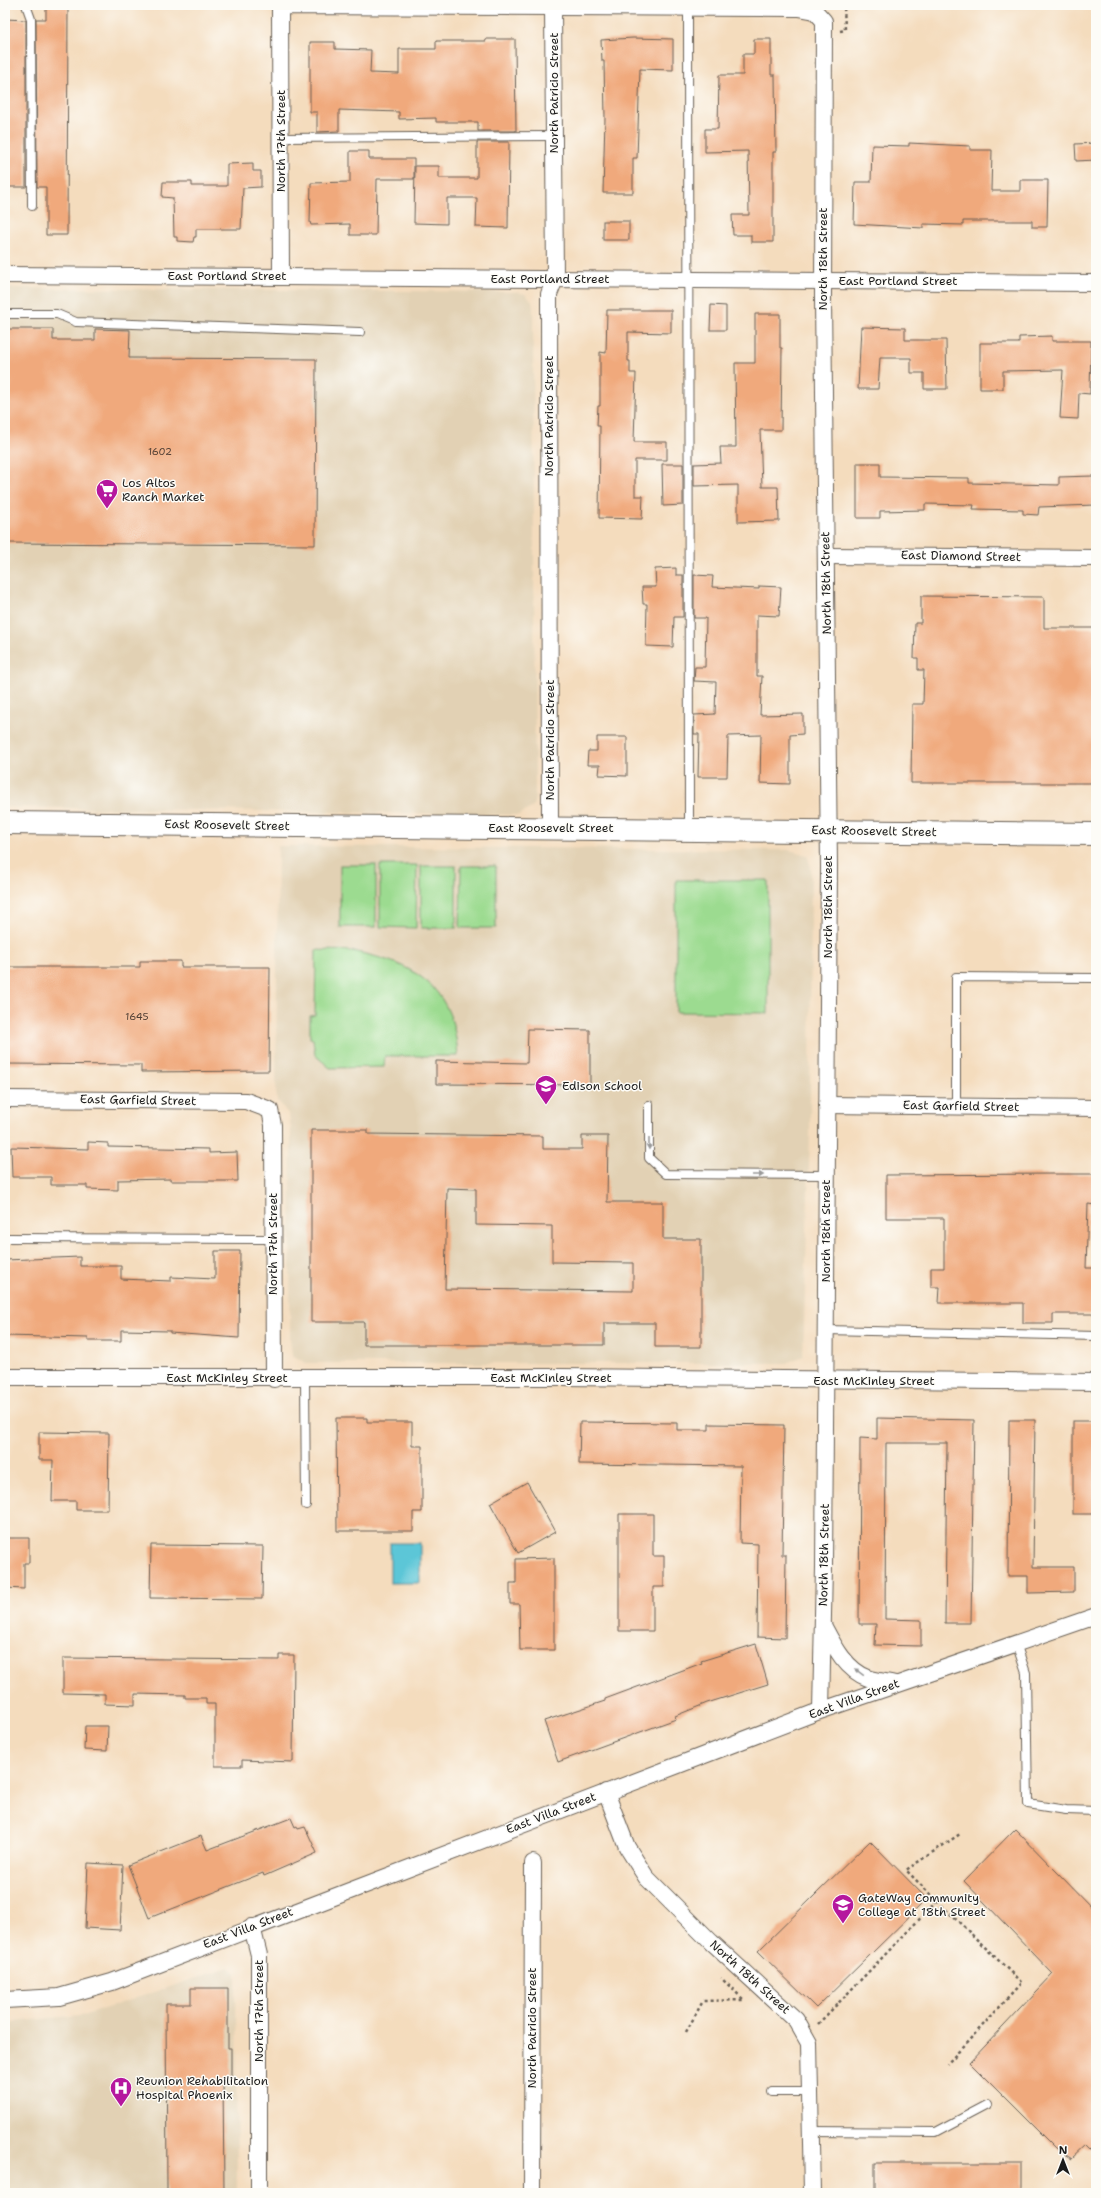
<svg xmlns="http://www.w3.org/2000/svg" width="1101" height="2198" viewBox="0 0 1101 2198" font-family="'Shantell Sans',sans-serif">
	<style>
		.built { fill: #e2d1b4 }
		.green { fill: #9cdb90; stroke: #5c7c56 }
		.water { fill: #5cc6d7; stroke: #3c717a }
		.building { fill: #f0a97c; fill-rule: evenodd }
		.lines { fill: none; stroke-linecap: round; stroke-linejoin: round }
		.lane-casing { stroke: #685f54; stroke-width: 10 }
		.street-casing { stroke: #685f54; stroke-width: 18 }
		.secondary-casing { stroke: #685f54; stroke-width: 24 }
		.path { stroke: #685f54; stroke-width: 2.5; stroke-dasharray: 3 3; stroke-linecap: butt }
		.lane { stroke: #fff; stroke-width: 8 }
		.street { stroke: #fff; stroke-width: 16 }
		.secondary { stroke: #fff; stroke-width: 22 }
		.oneway { fill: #999 }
		.labels { text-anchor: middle; stroke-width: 3; stroke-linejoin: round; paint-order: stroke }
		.number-label { font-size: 10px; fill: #513f34 }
		.street-label { font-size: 12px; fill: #1c1c1c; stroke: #fdfcf7 }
		.poi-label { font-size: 12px; fill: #1c1c1c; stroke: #fdfcf7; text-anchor: start }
	</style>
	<rect width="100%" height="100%" fill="#fdfcf7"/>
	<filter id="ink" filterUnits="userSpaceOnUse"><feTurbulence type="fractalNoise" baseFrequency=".025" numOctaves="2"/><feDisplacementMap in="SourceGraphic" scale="8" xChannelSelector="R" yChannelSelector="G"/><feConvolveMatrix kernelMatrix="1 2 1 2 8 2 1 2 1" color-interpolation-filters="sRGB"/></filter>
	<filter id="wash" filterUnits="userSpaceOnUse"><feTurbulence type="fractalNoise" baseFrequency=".012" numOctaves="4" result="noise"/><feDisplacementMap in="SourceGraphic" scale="16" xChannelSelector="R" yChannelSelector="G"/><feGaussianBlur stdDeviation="0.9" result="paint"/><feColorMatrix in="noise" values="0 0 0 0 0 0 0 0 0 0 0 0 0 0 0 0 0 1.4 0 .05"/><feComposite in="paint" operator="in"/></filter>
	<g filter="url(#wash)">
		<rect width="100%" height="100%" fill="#f4dcbd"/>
		<g class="built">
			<polygon points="5,288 517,292 525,294 532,301 533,308 535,798 533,807 519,815 5,807"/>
			<polygon points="278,846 789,850 807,855 811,867 810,1133 803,1356 786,1363 306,1363 292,1355 290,1339 291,1129 289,1115 276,1098"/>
			<polygon points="229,1967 236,1973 237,2193 5,2193 5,2023 89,2014"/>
		</g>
		<g class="green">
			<rect x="340" y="865" width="36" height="62"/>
			<polygon points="380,865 417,865 416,928 380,927"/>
			<rect x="421" y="866" width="35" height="62"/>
			<polygon points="461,866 496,866 496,928 460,928"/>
			<polygon points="676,880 768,880 768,1013 676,1012"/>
			<path d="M316,950C330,951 347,949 361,953C421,966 454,991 458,1056H385L384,1067L330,1068L315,1055L313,1039L310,1038V1016L315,1015Z"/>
		</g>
		<rect class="water" x="390" y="1543" width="30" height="40"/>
		<g id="blocks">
			<g class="building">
				<polygon points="46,5 68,5 67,235 46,235 46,187 37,187 36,19 46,19"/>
				<polygon points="5,19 26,20 26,187 5,187"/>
				<polygon points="633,38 673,39 673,70 640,69 637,158 633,158 633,193 603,193 605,118 604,61 602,61 601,40"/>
				<polygon points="486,39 515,39 516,131 478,131 478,122 436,122 436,118 399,119 399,112 339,110 339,131 317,132 317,112 310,112 310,42 335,42 335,49 371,50 370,73 399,74 399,49 436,49 436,41 486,41"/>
				<polygon points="754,39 771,39 771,75 775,75 776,152 773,152 773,242 751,242 751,235 733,235 732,215 749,215 748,151 705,152 705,129 718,129 719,75 743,75 743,54 754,54"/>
				<polygon points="477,142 509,142 508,228 476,227 477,198 447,198 447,224 414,223 415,166 439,166 439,178 477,178"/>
				<polygon points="909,143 970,146 970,150 992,150 991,191 1020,191 1020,180 1048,180 1047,227 1032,227 1032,221 963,221 963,225 923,224 923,228 854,224 855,182 871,182 872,145 909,146"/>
				<polygon points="1096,143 1096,160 1076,161 1075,144"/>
				<polygon points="350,151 369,151 369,159 414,159 414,179 377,179 376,235 350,235 350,224 311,225 310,222 311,183 350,182"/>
				<polygon points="253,163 253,171 261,171 261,187 243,188 241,229 196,229 196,237 194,237 193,242 177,241 177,237 174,237 173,198 162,197 163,182 192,182 192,186 227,186 227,164"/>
				<rect x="603" y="221" width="26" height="19"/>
				<polygon points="711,305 726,306 726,330 710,330"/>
				<polygon points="607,310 671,310 671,333 628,332 628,361 630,361 630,373 636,373 634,442 667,442 667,460 635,460 635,496 643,496 642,519 599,518 600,426 597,426 598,406 600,406 600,352 606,353"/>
				<polygon points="755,314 780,314 780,348 782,348 781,430 760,430 762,487 778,487 779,521 738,522 738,485 694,486 694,464 721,463 720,447 736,447 735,363 755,363"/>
				<polygon points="861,327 905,328 905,340 946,340 947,389 924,389 924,373 911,373 911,358 880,358 878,389 858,389"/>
				<polygon points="5,329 53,329 53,340 95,340 95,329 130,330 129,358 316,359 315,545 5,543"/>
				<polygon points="1052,336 1052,341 1091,341 1090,394 1079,393 1078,419 1060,418 1063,370 1003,371 1003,389 980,389 980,343 1019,343 1019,337"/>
				<polygon points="857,463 880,463 880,477 969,478 969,483 1059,485 1059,477 1093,476 1095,505 1039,507 1038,515 1023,514 1023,510 973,509 974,505 925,504 925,510 880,511 880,518 857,518"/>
				<polygon points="662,464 683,464 683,505 663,506"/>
				<polygon points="676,568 676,575 683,575 683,617 674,617 673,647 646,646 647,604 643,604 642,587 656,587 655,569"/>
				<polygon points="694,575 713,576 712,587 759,589 759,586 781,587 779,616 757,615 757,676 762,676 760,715 803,714 803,734 790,735 790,784 760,783 761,735 728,736 727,777 698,777 699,734 694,734 694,715 715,714 716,682 694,681 695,667 705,667 706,618 694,618"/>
				<polygon points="921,596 1044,597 1044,628 1096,628 1095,783 911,783 912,704 923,704 924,670 918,670 918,658 914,658 915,623 921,623"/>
				<polygon points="597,737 627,737 627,776 599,775 600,765 587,765 588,751 597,751"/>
				<polygon points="140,961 181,961 181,967 270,967 269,1071 141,1072 141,1065 5,1064 5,967 140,967"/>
				<polygon points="528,1029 590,1030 590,1085 436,1084 436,1061 527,1063"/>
				<path d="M311,1130H368V1134L543,1136V1149H582V1136H608L607,1202H663V1239H701V1347H655V1323H604V1345H364V1322H311ZM447,1188L476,1189V1225L552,1226V1262L633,1263V1291L445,1289Z"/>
				<polygon points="88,1142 108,1143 108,1147 209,1149 209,1153 237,1152 238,1181 171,1181 171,1179 118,1180 118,1190 87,1189 87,1185 51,1185 51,1177 12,1177 11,1147 88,1149"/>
				<polygon points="1055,1174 1096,1174 1096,1205 1088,1204 1086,1268 1096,1268 1096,1314 1053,1314 1053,1323 1023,1323 1023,1303 939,1303 940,1287 931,1287 931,1268 944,1268 944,1218 886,1218 886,1175"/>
				<polygon points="215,1251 240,1251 239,1338 170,1333 170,1331 121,1330 121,1341 88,1341 88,1338 5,1336 5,1260 80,1257 80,1266 121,1266 121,1279 171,1281 171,1277 215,1279"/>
				<polygon points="336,1418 367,1418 367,1422 412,1422 412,1446 422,1446 422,1512 413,1512 413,1531 337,1531"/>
				<polygon points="877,1418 974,1420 971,1623 945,1623 947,1443 886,1443 885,1619 921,1620 921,1646 875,1645 876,1624 859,1624 860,1438 877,1439"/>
				<polygon points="1009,1420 1035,1420 1033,1567 1074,1567 1074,1592 1028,1593 1028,1576 1008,1576"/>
				<rect x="1073" y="1421" width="23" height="93"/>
				<polygon points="580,1422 677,1423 677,1430 709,1430 709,1424 784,1425 782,1555 786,1555 785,1638 757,1637 758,1544 740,1543 741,1466 579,1464"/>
				<polygon points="39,1432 109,1433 108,1510 76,1510 76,1501 52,1501 53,1460 39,1460"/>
				<polygon points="527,1482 555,1532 518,1553 490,1503"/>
				<polygon points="619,1514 653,1514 653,1556 664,1556 664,1587 653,1587 653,1631 619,1631"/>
				<polygon points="5,1538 29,1538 29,1563 24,1563 24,1589 5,1588"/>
				<polygon points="151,1545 263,1546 262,1599 150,1598"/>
				<polygon points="554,1558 554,1650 520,1650 519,1604 510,1604 510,1583 516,1583 516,1559"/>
				<polygon points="756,1644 768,1684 707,1703 675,1716 676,1719 558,1762 544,1721 605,1701 605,1699 702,1663 701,1661"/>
				<polygon points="279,1655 294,1655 293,1762 242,1760 242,1766 215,1766 215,1704 206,1704 206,1698 185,1698 185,1695 135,1694 135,1705 105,1704 105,1694 63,1693 63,1658 279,1660"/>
				<polygon points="85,1726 108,1726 107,1751 84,1750"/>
				<polygon points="291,1818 295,1827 297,1826 298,1829 305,1827 317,1853 264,1876 263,1873 149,1918 128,1865 201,1836 207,1850"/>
				<polygon points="1015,1829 1096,1912 1096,2143 1089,2150 1085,2146 1072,2158 1055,2147 970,2062 1053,1974 964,1881"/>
				<polygon points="870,1841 927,1899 816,2008 758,1951"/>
				<polygon points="88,1863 123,1865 120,1930 85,1928"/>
				<polygon points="191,1988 228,1988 228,2048 231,2048 231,2078 223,2078 224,2193 167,2193 166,2004 191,2004"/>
				<rect x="875" y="2163" width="147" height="30"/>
			</g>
		</g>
	</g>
	<g filter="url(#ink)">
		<use href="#blocks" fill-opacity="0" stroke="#685f54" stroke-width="1"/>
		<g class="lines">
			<g class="lane-casing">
				<g id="lane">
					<polyline points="26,5 31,19 32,206"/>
					<polyline points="688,6 689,828"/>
					<polyline points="281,138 554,136"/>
					<polyline points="5,314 57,314 76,322 360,332"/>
					<polyline points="649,1105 649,1158 666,1174 826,1175"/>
					<polyline points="956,1106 956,977 1096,978"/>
					<polyline points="5,1238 273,1239"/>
					<polyline points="826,1330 1096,1336"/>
					<polyline points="305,1379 306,1505"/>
					<polyline points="1016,1643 1026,1673 1028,1804 1066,1810 1096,1811"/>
					<polyline points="772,2092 810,2092"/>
					<polyline points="811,2131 936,2132 987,2105"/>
				</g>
			</g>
			<g class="street-casing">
				<g id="street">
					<polyline points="5,275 1096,283"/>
					<polyline points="281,276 280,6 799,8 815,11 824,21 823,298 829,866 824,1567 821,1710"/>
					<polyline points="826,556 1096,558"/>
					<polyline points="550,828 549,294 555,279 553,6"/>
					<polyline points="5,1099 246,1101 270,1110 273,1125 274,1379"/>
					<polyline points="827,1105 1096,1108"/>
					<polyline points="5,1377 562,1377 1096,1382"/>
					<path d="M824,1627C834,1646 846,1670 868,1678C876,1681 886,1682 895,1684"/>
					<polyline points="606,1792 627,1847 646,1877 711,1942 796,2020 809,2043 812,2193"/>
					<polyline points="252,1927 259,1955 259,2193"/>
					<polyline points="5,2000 59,1997 112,1982 814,1713 1096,1616"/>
					<polyline points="532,2193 533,1863"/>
				</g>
			</g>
			<g class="secondary-casing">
				<polyline id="secondary" points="5,823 1096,834"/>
			</g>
			<g class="path">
				<polyline points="840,31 845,30 844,5"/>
				<polyline points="937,1901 1022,1983 947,2064"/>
				<polyline points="818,2024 937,1901 906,1870 960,1834"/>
				<polyline points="686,2032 703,2001 744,2000 721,1978"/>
			</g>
			<use href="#lane" class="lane"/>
			<use href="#street" class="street"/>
			<use href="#secondary" class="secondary"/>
		</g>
		<defs><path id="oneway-solid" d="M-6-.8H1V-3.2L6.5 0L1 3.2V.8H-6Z"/></defs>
		<g class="oneway">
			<use href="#oneway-solid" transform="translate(649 1144) rotate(90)"/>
			<use href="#oneway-solid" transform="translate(758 1175)"/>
			<use href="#oneway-solid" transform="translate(859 1672) rotate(-144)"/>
		</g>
	</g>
	<defs>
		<g id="supermarket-pin" transform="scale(1.15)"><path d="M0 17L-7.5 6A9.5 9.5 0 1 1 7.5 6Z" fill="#b5179e" stroke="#fdfcf7"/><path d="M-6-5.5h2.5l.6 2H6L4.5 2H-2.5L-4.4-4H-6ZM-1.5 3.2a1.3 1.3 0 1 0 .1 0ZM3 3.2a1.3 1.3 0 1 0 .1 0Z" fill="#fff"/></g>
		<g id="school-pin" transform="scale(1.15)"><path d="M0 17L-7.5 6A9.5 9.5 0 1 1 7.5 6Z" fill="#b5179e" stroke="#fdfcf7"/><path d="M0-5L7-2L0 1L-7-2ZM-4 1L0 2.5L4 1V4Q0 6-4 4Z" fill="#fff"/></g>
		<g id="university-pin" transform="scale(1.15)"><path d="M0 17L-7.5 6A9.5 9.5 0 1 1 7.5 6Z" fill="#b5179e" stroke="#fdfcf7"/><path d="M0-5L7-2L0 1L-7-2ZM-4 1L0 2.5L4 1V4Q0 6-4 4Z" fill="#fff"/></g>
		<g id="hospital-pin" transform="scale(1.15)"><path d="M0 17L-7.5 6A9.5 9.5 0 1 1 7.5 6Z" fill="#b5179e" stroke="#fdfcf7"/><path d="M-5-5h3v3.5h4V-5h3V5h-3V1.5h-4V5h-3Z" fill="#fff"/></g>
	</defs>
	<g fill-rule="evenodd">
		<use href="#supermarket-pin" x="107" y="490"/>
		<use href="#school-pin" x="546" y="1086"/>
		<use href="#university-pin" x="843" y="1905"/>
		<use href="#hospital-pin" x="121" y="2088"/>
	</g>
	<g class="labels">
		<g class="number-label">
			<text x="160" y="455">1602</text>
			<text x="137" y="1020">1645</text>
		</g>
		<g class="street-label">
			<text transform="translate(554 93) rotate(-90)" y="4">North Patricio Street</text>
			<text transform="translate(281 141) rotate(-90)" y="4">North 17th Street</text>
			<text transform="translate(823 259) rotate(-90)" y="4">North 18th Street</text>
			<text x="227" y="280">East Portland Street</text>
			<text x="550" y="283">East Portland Street</text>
			<text x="898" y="285">East Portland Street</text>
			<text transform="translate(549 416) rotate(-90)" y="4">North Patricio Street</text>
			<text transform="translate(961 556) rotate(1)" y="4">East Diamond Street</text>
			<text transform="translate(826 583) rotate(-91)" y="4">North 18th Street</text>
			<text transform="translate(550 740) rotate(-90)" y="4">North Patricio Street</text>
			<text transform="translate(227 825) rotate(1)" y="4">East Roosevelt Street</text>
			<text x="551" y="832">East Roosevelt Street</text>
			<text transform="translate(874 831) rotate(1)" y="4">East Roosevelt Street</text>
			<text transform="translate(828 907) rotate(-90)" y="4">North 18th Street</text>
			<text transform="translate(138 1100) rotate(1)" y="4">East Garfield Street</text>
			<text transform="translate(961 1106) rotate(1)" y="4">East Garfield Street</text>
			<text transform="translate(826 1231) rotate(-90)" y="4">North 18th Street</text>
			<text transform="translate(273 1244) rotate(-90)" y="4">North 17th Street</text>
			<text x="227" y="1382">East McKinley Street</text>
			<text x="551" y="1382">East McKinley Street</text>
			<text x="874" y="1385">East McKinley Street</text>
			<text transform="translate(824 1555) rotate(-89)" y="4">North 18th Street</text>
			<text transform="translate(854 1699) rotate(-20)" y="4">East Villa Street</text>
			<text transform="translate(551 1813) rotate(-21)" y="4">East Villa Street</text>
			<text transform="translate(248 1928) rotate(-21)" y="4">East Villa Street</text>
			<text transform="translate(750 1977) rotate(42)" y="4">North 18th Street</text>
			<text transform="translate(259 2011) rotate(-90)" y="4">North 17th Street</text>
			<text transform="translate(532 2028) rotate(-90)" y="4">North Patricio Street</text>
		</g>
		<g class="poi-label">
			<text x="122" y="487">Los Altos<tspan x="122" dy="14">Ranch Market</tspan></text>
			<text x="562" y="1090">Edison School</text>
			<text x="858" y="1902">GateWay Community<tspan x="858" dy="14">College at 18th Street</tspan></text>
			<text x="136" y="2085">Reunion Rehabilitation<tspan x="136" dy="14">Hospital Phoenix</tspan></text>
		</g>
	</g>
	<rect width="1101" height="2198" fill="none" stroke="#fdfcf7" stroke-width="20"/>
	<g transform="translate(1063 2160)" stroke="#fdfcf7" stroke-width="3" paint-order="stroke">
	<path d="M0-3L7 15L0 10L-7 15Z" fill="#1c1c1c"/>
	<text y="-6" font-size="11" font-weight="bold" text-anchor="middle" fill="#1c1c1c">N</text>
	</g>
</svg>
